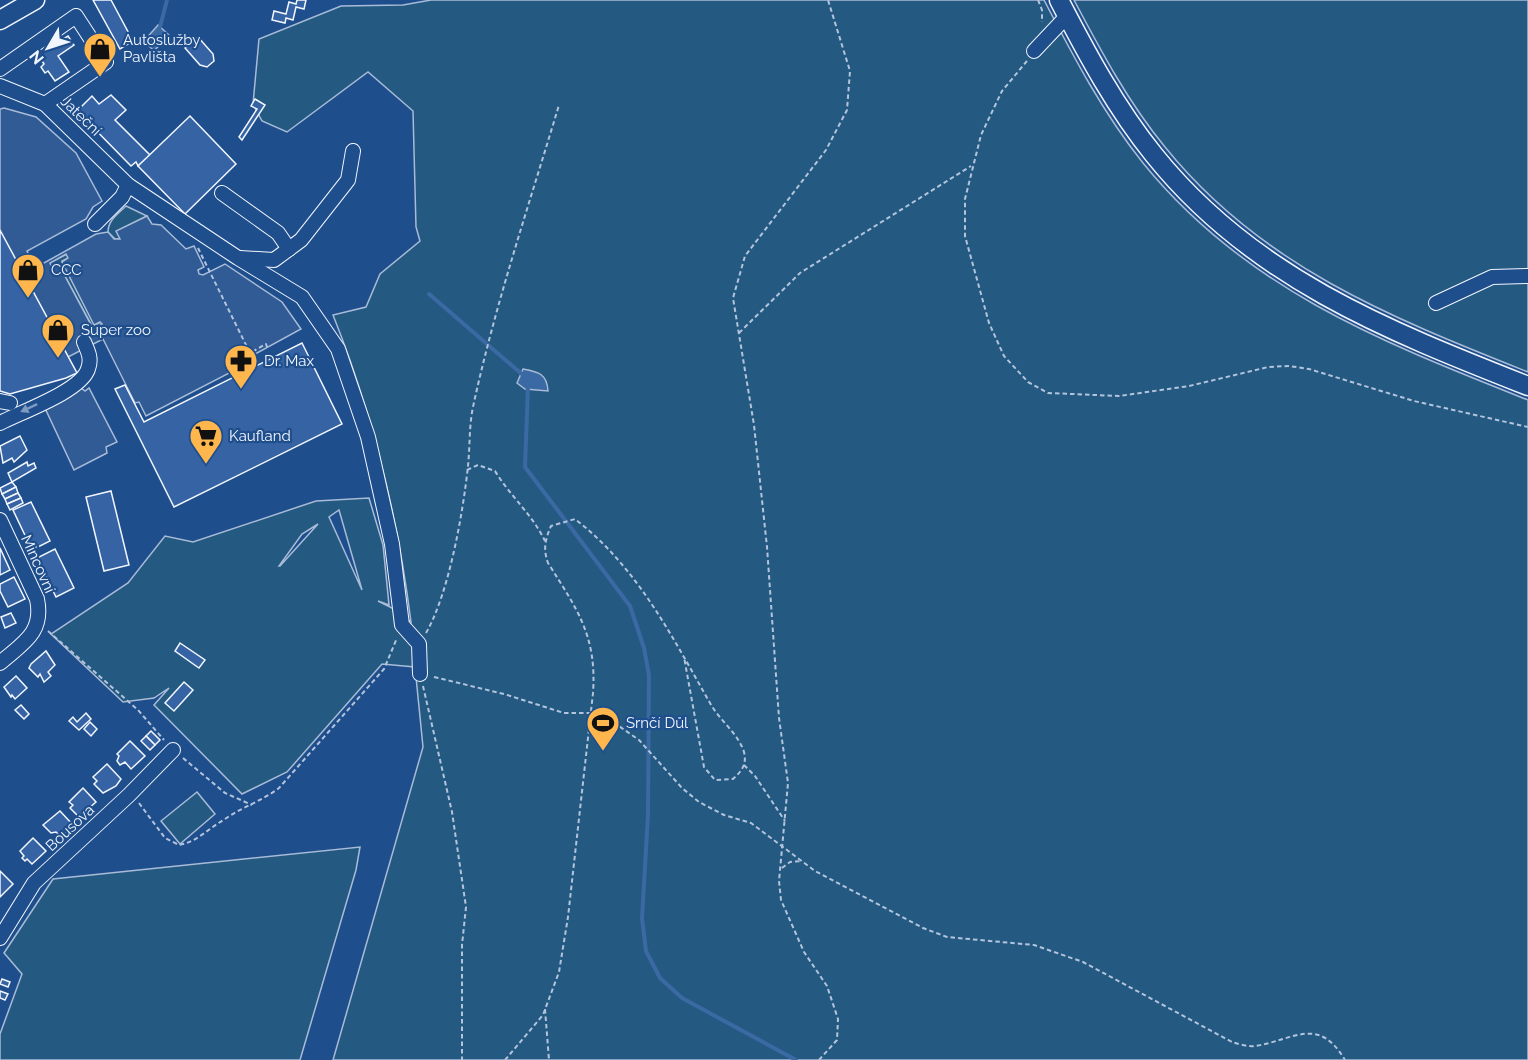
<svg xmlns="http://www.w3.org/2000/svg" width="1528" height="1060" viewBox="0 0 1528 1060" font-family="Raleway,sans-serif">
	<style>
		.green { fill: #245a82; stroke: #a8bbd7; stroke-width: 1.5; fill-rule: evenodd }
		.parking { fill: #305b95; stroke: #a8bbd7; stroke-width: 1.5; fill-rule: evenodd }
		.water { fill: #3b69a3; stroke: #a8bbd7; stroke-width: 1.5 }
		.lines { fill: none; stroke-linecap: round; stroke-linejoin: round }
		.stream { stroke: #3b69a3; stroke-width: 4 }
		.building { fill: #3563a3; stroke: #f2f6ff; stroke-width: 1.5 }
		.minor-casing { stroke: #f2f6ff; stroke-width: 16 }
		.major-casing { stroke: #f2f6ff; stroke-width: 21 }
		.path { stroke: #b3c4dc; stroke-width: 2; stroke-dasharray: 4.5 3; stroke-linecap: butt }
		.minor { stroke: #1f4e8c; stroke-width: 14 }
		.major { stroke: #1f4e8c; stroke-width: 18 }
		.oneway { fill: #7e9ac0 }
		.labels { text-anchor: middle; stroke-width: 4.5; stroke-linejoin: round; paint-order: stroke }
		.poi-label { font-size: 15px; fill: #f2f6ff; stroke: #1f4e8c; text-anchor: start }
		.street-label { font-size: 15px; fill: #f2f6ff; stroke: #1f4e8c }
	</style>
	<rect width="100%" height="100%" fill="#1f4e8c"/>
	<g class="green">
		<path d="M431,0H1044C1073,56 1103,113 1143,163C1245,289 1382,342 1528,400V1060H333L423,747L415,667L382,664L287,772L242,794L154,705L169,688L154,698L123,702L51,634L128,583L165,536L193,542L316,501L369,498L383,545L389,605L378,601L400,612L411,622C398,518 372,413 333,315L366,307L380,274L420,241L416,227L413,111L368,72L287,132L262,121L253,104L259,39L341,6L403,5ZM339,510L362,590L329,517ZM318,524L280,566H279L302,534Z"/>
		<path d="M1074,0H1528V372C1390,317 1261,266 1165,147C1128,102 1101,51 1074,0Z"/>
		<path d="M126,206L147,216L117,231L121,239H115L108,232C108,220 118,214 126,206Z"/>
		<polygon points="67,254 68,258 62,261 95,325 101,322 102,325 87,334 84,329 91,324 59,265 52,268 49,263"/>
		<polygon points="197,792 215,814 180,844 161,821"/>
		<polygon points="360,847 356,870 300,1060 0,1060 0,1034 22,974 4,953 53,879"/>
	</g>
	<g class="parking">
		<path d="M4,108L36,117L76,153L102,201L93,207L86,219L27,251L35,268L96,234L108,232L114,239H120L116,231L147,216L152,224L161,225L186,249L194,246L204,267L198,270L199,274L203,275L225,264L282,302L301,329L237,364L239,368L146,416L139,402L135,403L103,339L68,357L0,232V109ZM66,254L68,258L62,262L94,325L100,322L102,324L87,334L84,329L91,325L59,265L52,268L50,263Z"/>
		<polygon points="81,388 85,391 89,388 117,442 106,447 107,453 74,470 44,406"/>
	</g>
	<g class="water">
		<polygon points="158,25 169,35 154,51 144,41"/>
		<path d="M523,369C539,372 547,374 548,391L525,389L517,383Z"/>
	</g>
	<g class="lines">
		<g class="stream">
			<polyline points="160,27 167,0"/>
			<polyline points="163,34 168,44"/>
			<polyline points="429,294 523,375"/>
			<polyline points="528,385 525,467 630,606 644,648 649,675 648,815 642,918 646,951 660,978 682,998 796,1060"/>
		</g>
	</g>
	<g class="building">
		<polygon points="93,0 111,0 133,41 120,49"/>
		<polygon points="297,0 306,0 304,9 296,7 293,20 286,18 285,23 272,20 274,11 286,14 289,2 296,4"/>
		<polygon points="68,36 74,45 58,56 69,72 55,81 48,71 45,73 41,67 44,64 38,55"/>
		<polygon points="193,37 195,39 198,37 213,54 214,61 207,67 200,65 185,48"/>
		<polygon points="111,95 126,110 115,120 150,155 138,166 136,162 131,166 77,111 92,96 99,104"/>
		<polygon points="255,99 265,105 242,140 239,137 257,109 251,106"/>
		<polygon points="190,116 236,164 185,214 138,166"/>
		<polygon points="0,230 77,373 66,378 10,394 0,391"/>
		<polygon points="302,343 342,424 174,507 115,389 125,385 144,422"/>
		<polygon points="20,436 27,450 14,462 12,458 3,463 0,446"/>
		<polygon points="27,462 28,466 34,463 36,468 12,482 8,473"/>
		<polygon points="12,482 16,487 2,494 0,488"/>
		<polygon points="16,487 18,493 5,499 2,494"/>
		<polygon points="111,491 129,565 104,571 86,497"/>
		<polygon points="18,493 21,498 7,504 5,499"/>
		<polygon points="21,498 23,503 10,510 7,504"/>
		<polygon points="31,502 50,541 32,550 13,510"/>
		<polygon points="0,548 10,570 0,575"/>
		<polygon points="55,549 74,588 56,597 37,558"/>
		<polygon points="14,577 25,599 8,607 0,591 0,584"/>
		<polygon points="11,613 16,623 5,628 1,617"/>
		<polygon points="180,643 205,660 199,668 175,651"/>
		<polygon points="46,651 55,665 48,672 51,676 44,682 40,674 38,677 29,668 31,664"/>
		<polygon points="16,676 27,688 15,699 12,695 11,697 4,687"/>
		<polygon points="184,682 193,690 174,711 165,703"/>
		<polygon points="21,705 29,714 24,719 15,710"/>
		<polygon points="86,713 91,719 79,730 69,721 73,717 77,722"/>
		<polygon points="90,722 97,729 91,736 84,729"/>
		<polygon points="151,731 160,740 155,745 146,736"/>
		<polygon points="146,736 155,745 150,750 141,741"/>
		<polygon points="130,741 145,756 131,769 125,762 120,765 117,761 119,756 117,754"/>
		<polygon points="107,764 121,779 116,786 103,793 94,784 97,781 93,777"/>
		<polygon points="83,788 96,802 79,817 70,808 73,805 69,802"/>
		<polygon points="60,811 73,825 61,837 56,832 51,833 43,825"/>
		<polygon points="33,838 46,851 32,864 27,859 25,861 22,858 24,856 20,851"/>
		<polygon points="0,871 13,884 0,897"/>
		<polygon points="2,979 10,982 8,987 0,984"/>
		<polygon points="0,991 8,994 5,1000 0,998"/>
	</g>
	<g class="lines">
		<g class="minor-casing">
			<g id="minor">
				<polyline points="1034,51 1067,16"/>
				<polyline points="0,69 76,16 106,62 45,104"/>
				<polyline points="0,86 45,104 128,185 238,258 302,297 338,349 368,437 392,544 402,625 419,644 420,674"/>
				<polyline points="222,193 278,233 289,249"/>
				<polyline points="95,224 122,197 128,185"/>
				<polyline points="240,258 274,260 301,240 348,180 353,151"/>
				<polyline points="1436,303 1492,277 1528,276"/>
				<polyline points="0,401 10,403"/>
				<path d="M0,423C21,412 81,391 88,369C92,359 88,351 84,342"/>
				<path d="M0,520L37,599C44,633 23,643 0,663"/>
				<polyline points="0,938 34,883 129,795 173,750"/>
			</g>
		</g>
		<g class="major-casing">
			<g id="major">
				<path d="M1059,0C1087,54 1116,108 1154,155C1252,277 1386,330 1528,386"/>
				<polyline points="0,20 35,0"/>
			</g>
		</g>
		<g class="path">
			<polyline points="1038,0 1042,10 1042,22"/>
			<polyline points="1027,61 1002,91 981,135 965,199 965,236 989,323 1004,356 1028,382 1048,393 1119,396 1189,386 1268,367 1289,366 1309,369 1414,401 1528,427"/>
			<polyline points="198,248 250,353 266,344 267,347"/>
			<polyline points="739,333 800,273 971,166"/>
			<path d="M467,470L478,465L495,471C510,496 532,514 545,541"/>
			<polyline points="48,631 138,710 164,740"/>
			<path d="M426,633C449,593 463,513 468,466C470,447 469,426 473,407C495,305 529,205 559,105"/>
			<path d="M434,677L504,694L564,713H600L639,740L682,788L699,802L724,815L751,823L815,871L923,928L947,937L1034,945L1083,962L1232,1042C1239,1044 1248,1047 1255,1046C1294,1040 1318,1015 1345,1060"/>
			<polyline points="423,686 452,812 466,907 462,945 462,1060"/>
			<polyline points="183,758 225,793 252,805"/>
			<polyline points="744,765 755,776 785,821"/>
			<path d="M139,803L165,838L179,845C197,842 209,828 225,819C242,807 262,801 279,788L384,669L397,638"/>
			<polyline points="782,868 790,862 801,861"/>
			<polyline points="545,1009 549,1060"/>
			<path d="M505,1060L543,1015L559,972L568,917L593,693C597,636 577,609 548,563C543,549 545,540 551,526L575,519C638,568 671,635 710,703C719,720 738,733 744,752C747,764 742,771 733,779L715,780L704,767L684,657"/>
			<polyline points="819,1060 837,1040 838,1019 827,986 804,952 781,900 779,881 788,783 779,718 767,547 754,425 733,298 745,256 826,150 847,110 850,71 828,0"/>
		</g>
		<use href="#minor" class="minor"/>
		<use href="#major" class="major"/>
	</g>
	<defs><path id="oneway-solid" d="M-6-.8H1V-3.2L6.5 0L1 3.2V.8H-6Z" transform="scale(1.5)"/></defs>
	<use class="oneway" href="#oneway-solid" transform="translate(29 408) rotate(155)"/>
	<defs>
		<g id="shop-pin" transform="scale(1.725)"><path d="M0 17L-7.5 6A9.5 9.5 0 1 1 7.5 6Z" fill="#ffb74d" stroke="#1f4e8c"/><path d="M-5-2.5h2.3a2.7 3.5 0 0 1 5.4 0H5L5.5 6h-11ZM-1.5-2.5h3a1.5 2.3 0 0 0-3 0Z" fill="#111"/></g>
		<g id="pharmacy-pin" transform="scale(1.725)"><path d="M0 17L-7.5 6A9.5 9.5 0 1 1 7.5 6Z" fill="#ffb74d" stroke="#1f4e8c"/><path d="M-2-6h4v4h4v4h-4v4h-4v-4h-4v-4h4Z" fill="#111"/></g>
		<g id="supermarket-pin" transform="scale(1.725)"><path d="M0 17L-7.5 6A9.5 9.5 0 1 1 7.5 6Z" fill="#ffb74d" stroke="#1f4e8c"/><path d="M-6-5.5h2.5l.6 2H6L4.5 2H-2.5L-4.4-4H-6ZM-1.5 3.2a1.3 1.3 0 1 0 .1 0ZM3 3.2a1.3 1.3 0 1 0 .1 0Z" fill="#111"/></g>
		<g id="stadium-pin" transform="scale(1.725)"><path d="M0 17L-7.5 6A9.5 9.5 0 1 1 7.5 6Z" fill="#ffb74d" stroke="#1f4e8c"/><path d="M0-5a6.5 5 0 1 0 0 10a6.5 5 0 1 0 0-10ZM-3.5-1.8h7v3.6h-7Z" fill="#111"/></g>
	</defs>
	<g fill-rule="evenodd">
		<use href="#shop-pin" x="100" y="49"/>
		<use href="#shop-pin" x="28" y="270"/>
		<use href="#shop-pin" x="58" y="330"/>
		<use href="#pharmacy-pin" x="241" y="361"/>
		<use href="#supermarket-pin" x="206" y="436"/>
		<use href="#stadium-pin" x="603" y="723"/>
	</g>
	<g class="labels">
		<g class="poi-label">
			<text x="123" y="45">Autoslužby<tspan x="123" dy="17">Pavlišta</tspan></text>
			<text x="51" y="275">CCC</text>
			<text x="81" y="335">Super zoo</text>
			<text x="264" y="366">Dr. Max</text>
			<text x="229" y="441">Kaufland</text>
			<text x="626" y="728">Srnčí Důl</text>
		</g>
		<g class="street-label">
			<text transform="translate(81 116) rotate(44)" y="5">Jateční</text>
			<text transform="translate(38 564) rotate(66)" y="5">Mincovní</text>
			<text transform="translate(70 828) rotate(-43)" y="5">Bousova</text>
		</g>
	</g>
	<g transform="translate(48 48) rotate(231)" stroke="#1f4e8c" stroke-width="4.5" paint-order="stroke">
	<path d="M0-4.5L10 22L0 15L-10 22Z" fill="#f2f6ff"/>
	<text y="-9" font-size="16" font-weight="bold" text-anchor="middle" fill="#f2f6ff">N</text>
	</g>
</svg>
